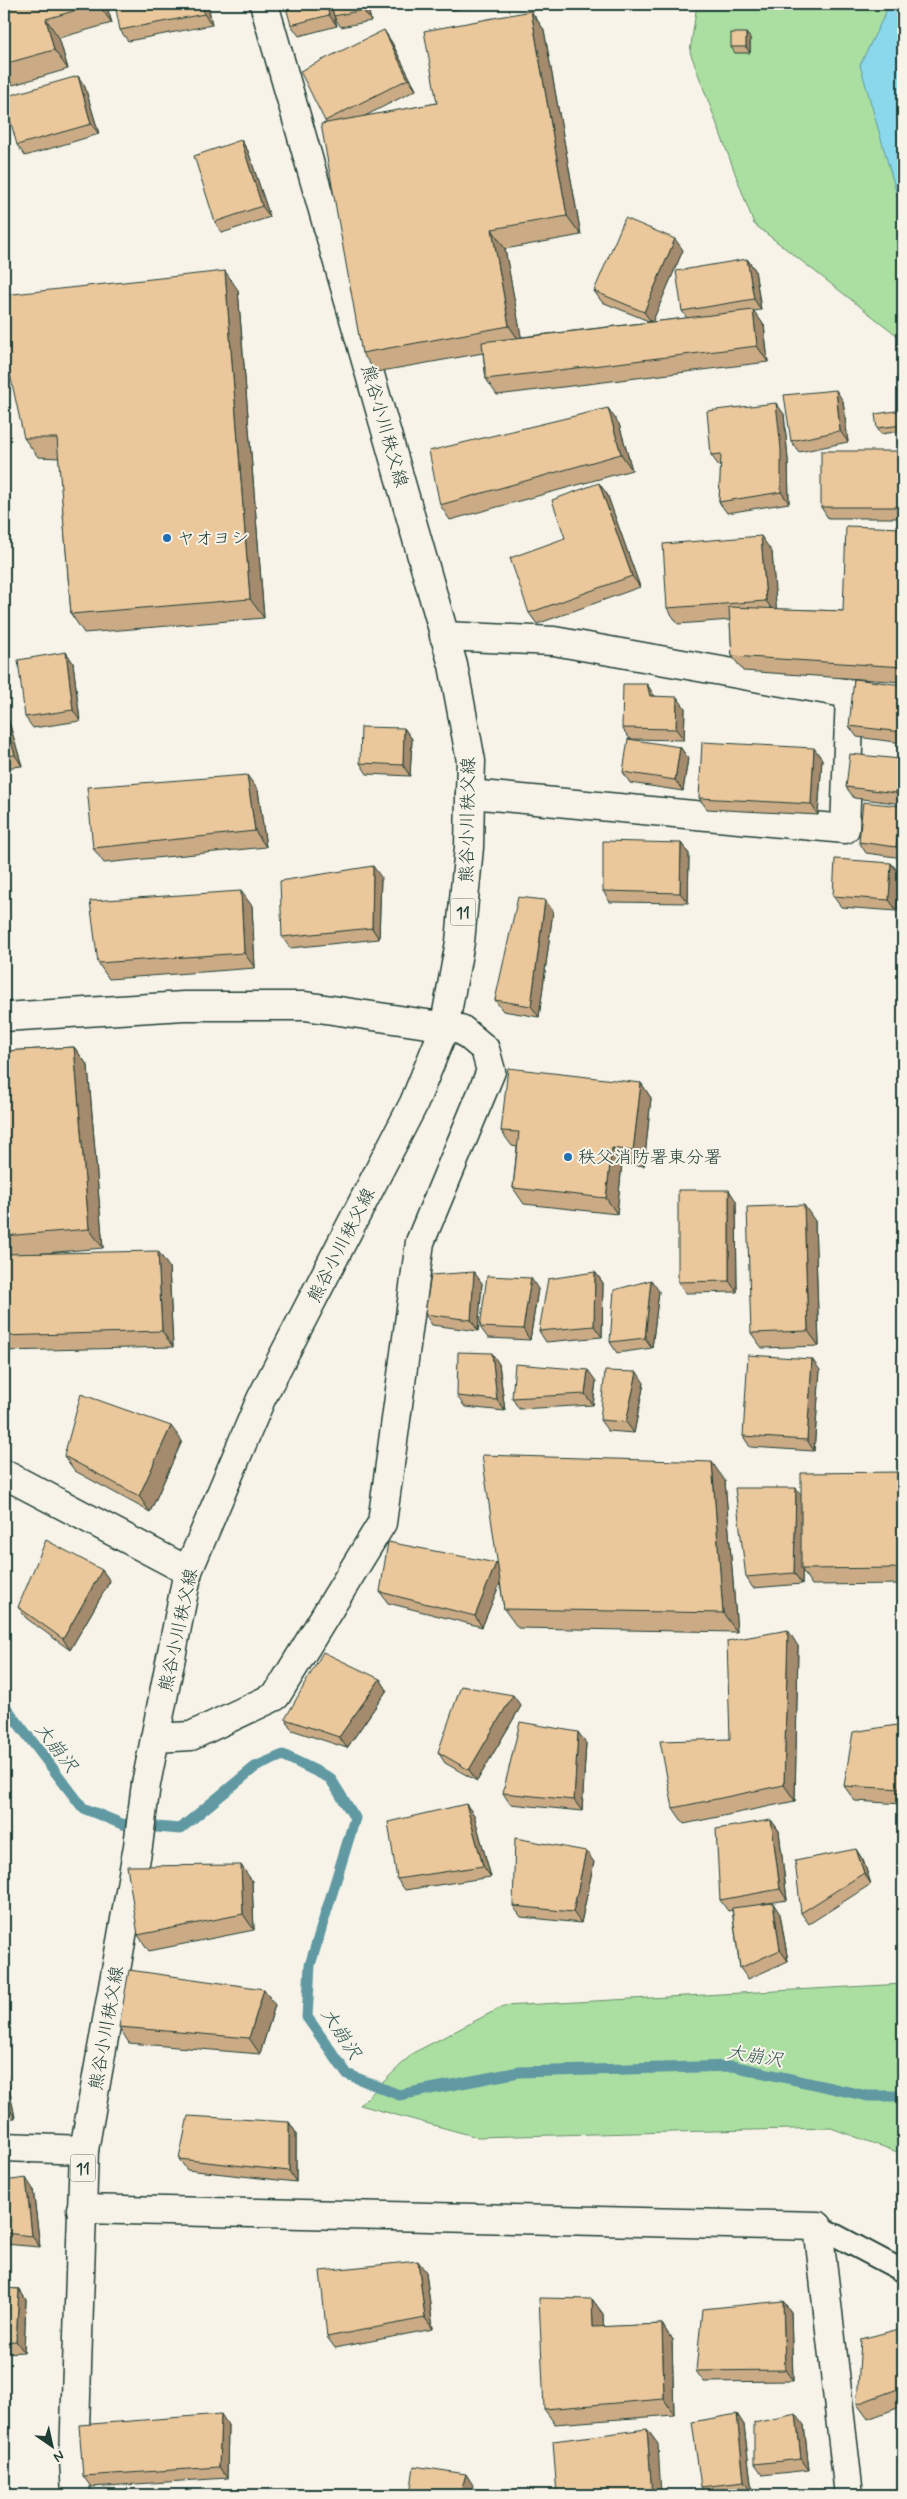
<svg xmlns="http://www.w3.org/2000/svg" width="907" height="2499" viewBox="0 0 907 2499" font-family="Mynerve,'Klee One',sans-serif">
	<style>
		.green { fill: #abdfa1; stroke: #658e6a }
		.water { fill: #8bd7eb; stroke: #6099a2 }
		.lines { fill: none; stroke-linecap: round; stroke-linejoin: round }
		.stream { stroke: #6099a2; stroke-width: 11 }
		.service-casing { stroke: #1f3d34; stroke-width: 25 }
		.minor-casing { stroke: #1f3d34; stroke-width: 31 }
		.primary-casing { stroke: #1f3d34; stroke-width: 31 }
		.service { stroke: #f7f3e8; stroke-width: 21 }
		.minor { stroke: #f7f3e8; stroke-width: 28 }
		.primary { stroke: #f7f3e8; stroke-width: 28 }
		.wall { fill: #caab86; stroke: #1f3d34 }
		.shaded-wall { fill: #a48b6d; stroke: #1f3d34 }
		.building { fill: #ebc79c; stroke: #1f3d34 }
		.poi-dot { fill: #1f6fb2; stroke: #f7f3e8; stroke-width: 2 }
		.labels { text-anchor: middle; stroke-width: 4; stroke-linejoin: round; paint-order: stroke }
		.shield { fill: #f7f3e8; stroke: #60746a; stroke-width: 1 }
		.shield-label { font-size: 16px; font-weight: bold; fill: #1f3d34 }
		.street-label { font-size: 18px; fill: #1f3d34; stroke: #f7f3e8 }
		.poi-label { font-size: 18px; fill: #1f3d34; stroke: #f7f3e8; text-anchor: start }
		.water-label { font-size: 19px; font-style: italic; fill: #355c59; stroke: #f7f3e8 }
	</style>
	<rect width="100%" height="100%" fill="#f7f3e8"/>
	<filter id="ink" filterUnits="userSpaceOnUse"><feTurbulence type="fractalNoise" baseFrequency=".02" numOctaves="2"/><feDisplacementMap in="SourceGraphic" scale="10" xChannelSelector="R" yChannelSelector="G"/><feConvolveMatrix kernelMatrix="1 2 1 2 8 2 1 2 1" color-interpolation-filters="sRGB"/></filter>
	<g filter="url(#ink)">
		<g class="green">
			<polygon points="697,4 903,4 903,340 754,224 690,52"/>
			<polygon points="903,1984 903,2154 831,2128 477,2137 360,2105 413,2053 504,2006"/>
		</g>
		<polygon class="water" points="890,4 903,4 903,216 860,65"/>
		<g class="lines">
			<polyline class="stream" points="4,1708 8,1710 83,1808 122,1824 180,1829 255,1767 283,1755 330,1778 355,1818 310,1965 307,2017 347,2074 399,2095 519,2072 733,2066 867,2096 903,2096"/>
			<g class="service-casing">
				<polyline id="service" points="818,2226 903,2271"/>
			</g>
			<g class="minor-casing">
				<g id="minor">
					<polyline points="444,636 554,641 850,694 845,829 470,794"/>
					<polyline points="4,1017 184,1006 305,1006 461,1029 485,1049 491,1071 420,1242 382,1523 276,1696 191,1736 155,1738"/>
					<polyline points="4,1474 188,1571"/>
					<polyline points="4,2147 84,2150"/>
					<polyline points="81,2209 818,2226 849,2495"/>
				</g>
			</g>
			<g class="primary-casing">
				<polyline id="primary" points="76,2495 74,2459 84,2150 138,1846 146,1784 188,1571 261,1399 414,1103 444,1029 460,942 469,847 470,794 471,761 453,665 264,4"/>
			</g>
			<use href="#service" class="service"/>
			<use href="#minor" class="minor"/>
			<use href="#primary" class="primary"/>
		</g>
		<g class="wall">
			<polygon points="4,4 106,4 112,23 59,38 68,69 13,85 4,72"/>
			<polygon points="208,4 212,25 128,41 120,30"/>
			<polygon points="331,4 367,4 371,21 341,27 334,17 337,26 299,36 291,25"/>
			<polygon points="446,4 483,4 451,10"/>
			<polygon points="531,11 544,30 581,235 505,249 521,337 651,322 602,302 594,291 683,250 652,322 687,318 682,311 747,259 755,270 761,310 753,311 764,325 768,362 497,395 486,379 483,353 376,372 362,353 326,123 325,121 391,41 416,90 363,117 437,103"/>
			<polygon points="746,33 750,38 750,53 735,53 731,47"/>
			<polygon points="78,76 85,87 99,134 25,156 17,145"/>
			<polygon points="241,140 248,151 270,217 222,233 215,222"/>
			<polygon points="238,290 264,618 84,633 71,614 59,458 38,457 24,438"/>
			<polygon points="843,401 848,442 799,452 791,441"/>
			<polygon points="903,410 903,431 881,434 877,428"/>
			<polygon points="784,414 788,460 789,503 727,513 719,502 721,466 719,466 711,455"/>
			<polygon points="619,424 632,470 450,520 440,505"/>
			<polygon points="903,451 903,518 828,518 821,507"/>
			<polygon points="607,494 640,587 537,624 529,613 565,538"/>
			<polygon points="903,528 903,682 743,671 732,656 730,620 678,624 667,608 772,552 776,609 843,611"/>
			<polygon points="66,652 73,663 80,721 33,728 25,717"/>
			<polygon points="903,685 903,743 857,737 849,726"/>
			<polygon points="654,695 655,696 685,708 684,740 630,739 622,728"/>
			<polygon points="4,705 22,766 4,768"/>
			<polygon points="404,728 412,739 410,776 367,774 360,763"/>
			<polygon points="680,747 688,758 683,791 630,783 623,772"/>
			<polygon points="822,759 818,815 707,809 699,798"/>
			<polygon points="903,764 903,804 854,798 846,787"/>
			<polygon points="258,790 266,847 104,863 93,848"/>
			<polygon points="903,809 903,858 866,853 859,842"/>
			<polygon points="681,843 689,854 688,903 610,902 603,891"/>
			<polygon points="891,863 899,873 897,911 841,907 833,896"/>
			<polygon points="381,877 379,939 290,948 282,937"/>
			<polygon points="545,900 553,911 539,1017 503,1011 495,1000"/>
			<polygon points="252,906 255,968 109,979 98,963"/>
			<polygon points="74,1047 88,1066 103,1248 34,1254 169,1267 173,1347 4,1351 4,1051"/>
			<polygon points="641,1083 651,1098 644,1166 622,1163 617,1214 524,1204 513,1188 517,1147 512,1146 501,1131"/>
			<polygon points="736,1201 737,1292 686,1293 678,1282"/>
			<polygon points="815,1221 819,1346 762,1348 751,1333"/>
			<polygon points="595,1272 603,1283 602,1337 546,1342 539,1331"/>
			<polygon points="482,1283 478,1331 432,1325 425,1314"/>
			<polygon points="538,1289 530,1340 488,1338 480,1327"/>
			<polygon points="659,1291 652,1348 617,1353 610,1342"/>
			<polygon points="499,1364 505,1411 465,1407 457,1396"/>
			<polygon points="820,1370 814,1451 750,1447 743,1436"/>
			<polygon points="596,1381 593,1405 519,1409 512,1398"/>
			<polygon points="644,1383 634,1433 608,1431 600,1420"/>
			<polygon points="182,1441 150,1512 75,1471 64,1456"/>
			<polygon points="903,1472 903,1584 812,1585 802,1570 802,1584 753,1588 746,1577 796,1488 801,1494"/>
			<polygon points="725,1481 737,1632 518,1628 504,1609 500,1582 482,1627 388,1603 380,1592 498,1566"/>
			<polygon points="102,1570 110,1581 70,1650 26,1618 18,1607"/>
			<polygon points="798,1646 795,1801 684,1824 673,1808 730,1739"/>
			<polygon points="380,1679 387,1690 347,1748 292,1730 285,1719"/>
			<polygon points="521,1706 477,1781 445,1763 438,1752"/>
			<polygon points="903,1724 903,1804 855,1801 844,1786"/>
			<polygon points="586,1743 582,1811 510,1804 503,1793"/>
			<polygon points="466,1804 474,1815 491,1877 405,1890 397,1879"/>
			<polygon points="771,1820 779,1831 787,1900 762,1904 780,1914 788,1961 748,1979 740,1968 732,1910 728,1911 720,1900"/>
			<polygon points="863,1860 871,1884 809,1924 801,1913"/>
			<polygon points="594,1862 581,1923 521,1917 513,1906"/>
			<polygon points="252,1881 254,1930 149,1951 138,1935"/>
			<polygon points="275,2005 260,2054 129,2043 119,2027"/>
			<polygon points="4,2062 15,2118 4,2119"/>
			<polygon points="289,2122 296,2133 296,2182 187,2170 179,2159"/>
			<polygon points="4,2181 33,2189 40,2247 4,2244"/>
			<polygon points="426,2272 433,2329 335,2348 327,2337"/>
			<polygon points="4,2288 19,2289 26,2300 24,2352 4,2353"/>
			<polygon points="592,2299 603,2314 603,2327 662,2324 672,2340 674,2415 555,2424 544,2409"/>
			<polygon points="783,2301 791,2312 793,2381 704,2382 696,2371"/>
			<polygon points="903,2328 903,2406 868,2419 857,2404"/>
			<polygon points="737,2414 744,2425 752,2493 732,2495 707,2495 701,2487"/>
			<polygon points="228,2425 227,2478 91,2487 83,2476"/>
			<polygon points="804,2425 809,2470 762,2475 754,2464"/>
		</g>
		<g class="shaded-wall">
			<polygon points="98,4 106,4 112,23"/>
			<polygon points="202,4 208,4 212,25 204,14"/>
			<polygon points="326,4 331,4 337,26 329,15"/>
			<polygon points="362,4 367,4 371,21 363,10"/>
			<polygon points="531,11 544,30 581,235 567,216"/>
			<polygon points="46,19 59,38 68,69 54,50"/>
			<polygon points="384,30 391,41 416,90 408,79"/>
			<polygon points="746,33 750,38 750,53 746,47"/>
			<polygon points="78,76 85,87 99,134 91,124"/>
			<polygon points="241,140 248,151 270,217 262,206"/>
			<polygon points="492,229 505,249 523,346 509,326"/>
			<polygon points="675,239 683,250 652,323 644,312"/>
			<polygon points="747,259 755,270 761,310 754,299"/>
			<polygon points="225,271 238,290 264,618 250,599"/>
			<polygon points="753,310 764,325 768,362 757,346"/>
			<polygon points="836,390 843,401 848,442 840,431"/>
			<polygon points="776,403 784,414 788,460 789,503 781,492"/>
			<polygon points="608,408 619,424 632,470 621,454"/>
			<polygon points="599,483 607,494 640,587 632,576"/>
			<polygon points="761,536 772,552 777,616 766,601"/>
			<polygon points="66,652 73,663 80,721 73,710"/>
			<polygon points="647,684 654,695 658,707 650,696"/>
			<polygon points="677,697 685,708 684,740 676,729"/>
			<polygon points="4,705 22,766 15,755 4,719"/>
			<polygon points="404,728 412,739 410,776 403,765"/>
			<polygon points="680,747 688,758 683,791 675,780"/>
			<polygon points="814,748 822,759 818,815 811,804"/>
			<polygon points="900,759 903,764 903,804 896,793"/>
			<polygon points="247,775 258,790 266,847 255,831"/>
			<polygon points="901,806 903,809 903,857 896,847"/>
			<polygon points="681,843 689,854 688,903 680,893"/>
			<polygon points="891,863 899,873 897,911 889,900"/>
			<polygon points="373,866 381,877 379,939 372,928"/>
			<polygon points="241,891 252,906 255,968 244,953"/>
			<polygon points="545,900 553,911 539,1017 531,1006"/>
			<polygon points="74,1047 88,1066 103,1248 89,1229"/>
			<polygon points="641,1083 651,1098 644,1166 633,1151"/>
			<polygon points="612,1148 622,1163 617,1214 606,1198"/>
			<polygon points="729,1190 736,1201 737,1292 729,1281"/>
			<polygon points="804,1205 815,1221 819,1346 808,1331"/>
			<polygon points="158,1251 169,1267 173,1347 162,1331"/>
			<polygon points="474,1272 482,1283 478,1331 471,1320"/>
			<polygon points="595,1272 603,1283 602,1337 594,1326"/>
			<polygon points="531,1278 538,1289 530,1340 523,1329"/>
			<polygon points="651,1280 659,1291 652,1348 645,1338"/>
			<polygon points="492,1353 499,1364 505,1411 497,1400"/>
			<polygon points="812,1359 820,1370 814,1451 807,1440"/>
			<polygon points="588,1370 596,1381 593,1405 585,1394"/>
			<polygon points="637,1372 644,1383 634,1433 626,1422"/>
			<polygon points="171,1426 182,1441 150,1512 139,1496"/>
			<polygon points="712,1462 725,1481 737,1632 723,1613"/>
			<polygon points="796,1488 804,1499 802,1584 794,1573"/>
			<polygon points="496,1563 504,1574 482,1627 475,1616"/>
			<polygon points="102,1570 110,1581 70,1650 63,1639"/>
			<polygon points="788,1630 798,1646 795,1801 784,1785"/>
			<polygon points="380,1679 387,1690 347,1748 339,1737"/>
			<polygon points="513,1695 521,1706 477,1781 469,1770"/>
			<polygon points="578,1732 586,1743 582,1811 574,1800"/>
			<polygon points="466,1804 474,1815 491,1877 483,1866"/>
			<polygon points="771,1820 779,1831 787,1900 780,1889"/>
			<polygon points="856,1849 863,1860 871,1884 864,1873"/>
			<polygon points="586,1851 594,1862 581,1923 573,1912"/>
			<polygon points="241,1865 252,1881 254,1930 243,1914"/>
			<polygon points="773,1903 780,1914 788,1961 780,1950"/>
			<polygon points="264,1989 275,2005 260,2054 249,2038"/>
			<polygon points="4,2062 15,2118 8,2107 4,2089"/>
			<polygon points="289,2122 296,2133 296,2182 289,2171"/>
			<polygon points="26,2178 33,2189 40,2247 32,2236"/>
			<polygon points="418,2261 426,2272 433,2329 425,2318"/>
			<polygon points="19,2289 26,2300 24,2352 16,2341"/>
			<polygon points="592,2299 603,2314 604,2342 593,2327"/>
			<polygon points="783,2301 791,2312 793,2381 785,2370"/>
			<polygon points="662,2324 672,2340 674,2415 664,2399"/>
			<polygon points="221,2414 228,2425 227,2478 219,2467"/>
			<polygon points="737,2414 744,2425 752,2493 744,2482"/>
			<polygon points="796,2414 804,2425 809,2470 801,2459"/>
			<polygon points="647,2429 658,2444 661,2495 652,2495"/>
			<polygon points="466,2474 473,2485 471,2495 460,2495"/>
		</g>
		<g class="building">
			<polygon points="4,4 98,4 46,19 54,50 4,64"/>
			<polygon points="115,4 202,4 204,14 120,30"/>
			<polygon points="285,4 326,4 329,15 291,25"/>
			<polygon points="331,4 362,4 363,10 334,16"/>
			<polygon points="531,11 567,216 492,229 509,326 362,353 321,124 437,103 424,31"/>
			<polygon points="384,30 408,79 325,121 300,71"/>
			<rect x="731" y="33" width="15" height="14"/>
			<polygon points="78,76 91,124 17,145 4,97"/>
			<polygon points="241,140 262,206 215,222 194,156"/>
			<polygon points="625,218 675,239 644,312 594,291"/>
			<polygon points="747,259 754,299 682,311 676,271"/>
			<polygon points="225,271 250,599 71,614 57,438 24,438 4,347 4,295"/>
			<polygon points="753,310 757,346 486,379 482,342"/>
			<polygon points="836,390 840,431 791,441 784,395"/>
			<polygon points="776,403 781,449 781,492 719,502 721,454 711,455 707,411"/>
			<polygon points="608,408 621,454 440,505 429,451"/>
			<polygon points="903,410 903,425 877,428 875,414"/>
			<rect x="821" y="451" width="82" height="56"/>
			<polygon points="599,483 632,576 529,613 510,558 565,538 552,500"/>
			<polygon points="846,526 903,528 903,667 732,656 729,607 843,611"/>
			<polygon points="761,536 766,601 667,608 663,544"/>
			<polygon points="66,652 73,710 25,717 18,660"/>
			<polygon points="854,679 903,685 903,721 902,732 849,726"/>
			<polygon points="623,684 647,684 650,696 677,697 676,729 622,728"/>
			<polygon points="4,719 15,755 4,756"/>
			<polygon points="361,727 404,728 403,765 360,763"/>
			<polygon points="628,739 680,747 675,780 623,772"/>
			<polygon points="702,742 814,748 811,804 699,798"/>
			<polygon points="850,754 900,759 896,793 846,787"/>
			<polygon points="247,775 255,831 93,848 87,787"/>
			<polygon points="863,802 901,806 896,847 859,842"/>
			<polygon points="603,841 681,843 680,893 603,891"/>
			<polygon points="835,859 891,863 889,900 833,896"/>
			<polygon points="373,866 372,928 282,937 280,881"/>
			<polygon points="241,891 244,953 98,963 90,901"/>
			<polygon points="518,897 545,900 531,1006 495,1000"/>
			<polygon points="74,1047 89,1229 4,1236 4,1051"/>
			<polygon points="508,1068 641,1083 633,1151 612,1148 606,1198 513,1188 519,1132 501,1131"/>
			<polygon points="678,1190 729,1190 729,1281 678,1282"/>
			<polygon points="804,1205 808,1331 751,1333 747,1207"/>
			<polygon points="158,1251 162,1331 4,1336 4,1254"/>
			<polygon points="474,1272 471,1320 425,1314 431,1275"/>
			<polygon points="595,1272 594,1326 539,1331 548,1279"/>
			<polygon points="487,1276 531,1278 523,1329 480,1327"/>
			<polygon points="651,1280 645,1338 610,1342 614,1290"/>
			<polygon points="458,1352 492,1353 497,1400 457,1396"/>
			<polygon points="748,1355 812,1359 807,1440 743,1436"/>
			<polygon points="515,1364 588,1370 585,1394 512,1398"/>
			<polygon points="605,1371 637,1372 626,1422 600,1420"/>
			<polygon points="81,1394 171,1426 139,1496 64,1456"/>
			<polygon points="482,1455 712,1462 723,1613 504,1609"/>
			<polygon points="903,1472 903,1568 801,1569 801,1473"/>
			<polygon points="735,1488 796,1488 794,1573 746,1577"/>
			<polygon points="46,1540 102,1570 63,1639 18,1607"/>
			<polygon points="388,1542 496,1563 475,1616 380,1592"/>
			<polygon points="788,1630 784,1785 673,1808 660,1741 730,1739 727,1641"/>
			<polygon points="323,1652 380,1679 339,1737 285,1719"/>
			<polygon points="461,1686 513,1695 469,1770 438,1752"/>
			<polygon points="520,1722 578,1732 574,1800 503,1793"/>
			<polygon points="903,1724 903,1789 844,1786 853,1732"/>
			<polygon points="466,1804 483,1866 397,1879 388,1822"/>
			<polygon points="771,1820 780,1889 720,1900 716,1829"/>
			<polygon points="515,1838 586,1851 573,1912 513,1906"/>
			<polygon points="856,1849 864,1873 801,1913 795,1861"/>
			<polygon points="241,1865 243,1914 138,1935 127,1866"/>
			<polygon points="773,1903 780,1950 740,1968 732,1908"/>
			<polygon points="129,1970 264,1989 249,2038 119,2027"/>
			<polygon points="4,2089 8,2107 4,2108"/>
			<polygon points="188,2116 289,2122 289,2171 179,2159"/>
			<polygon points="26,2178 32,2236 4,2233 4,2181"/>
			<polygon points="418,2261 425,2318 327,2337 320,2271"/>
			<polygon points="4,2288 19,2289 16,2341 4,2342"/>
			<polygon points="539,2298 592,2299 593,2327 662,2324 664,2399 544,2409"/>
			<polygon points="783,2301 785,2370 696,2371 702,2309"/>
			<polygon points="903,2328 903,2387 857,2404 861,2339"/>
			<polygon points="221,2414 219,2467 83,2476 79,2425"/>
			<polygon points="737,2414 744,2482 701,2487 692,2422"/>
			<polygon points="796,2414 801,2459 754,2464 754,2423"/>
			<polygon points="647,2429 652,2495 557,2495 553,2441"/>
			<polygon points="414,2466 466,2474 460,2495 410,2495"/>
			<polygon points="223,2494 223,2495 203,2495"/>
		</g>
	</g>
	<g class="poi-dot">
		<circle cx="167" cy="538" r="5"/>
		<circle cx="568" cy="1157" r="5"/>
	</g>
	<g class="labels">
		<g class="shield">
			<rect x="450.5" y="898.5" width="25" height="27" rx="4"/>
			<rect x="70.5" y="2154.5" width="25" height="27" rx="4"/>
		</g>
		<g class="shield-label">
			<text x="463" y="918">11</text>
			<text x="83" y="2174">11</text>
		</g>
		<g class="street-label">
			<text transform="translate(385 426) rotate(74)" y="6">熊谷小川秩父線</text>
			<text transform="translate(467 820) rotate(-89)" y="6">熊谷小川秩父線</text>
			<text transform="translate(341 1245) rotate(-63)" y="6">熊谷小川秩父線</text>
			<text transform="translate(178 1630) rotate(-78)" y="6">熊谷小川秩父線</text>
			<text transform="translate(106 2028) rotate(-80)" y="6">熊谷小川秩父線</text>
		</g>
		<g class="poi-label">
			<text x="177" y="544">ヤオヨシ</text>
			<text x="578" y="1163">秩父消防署東分署</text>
		</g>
		<g class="water-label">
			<text transform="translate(57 1747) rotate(52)" y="7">大崩沢</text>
			<text transform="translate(342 2033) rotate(57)" y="7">大崩沢</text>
			<text transform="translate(755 2055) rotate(9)" y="7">大崩沢</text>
		</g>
	</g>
	<rect width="907" height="2499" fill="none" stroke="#f7f3e8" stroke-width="20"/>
	<rect x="10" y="10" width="887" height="2479" fill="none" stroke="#1f3d34" stroke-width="2" filter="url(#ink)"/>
	<g transform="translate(52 2446) rotate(146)" stroke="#f7f3e8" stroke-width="4" paint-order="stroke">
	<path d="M0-4L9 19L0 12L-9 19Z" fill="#1f3d34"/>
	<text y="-8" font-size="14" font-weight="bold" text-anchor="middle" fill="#1f3d34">N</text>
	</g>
</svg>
